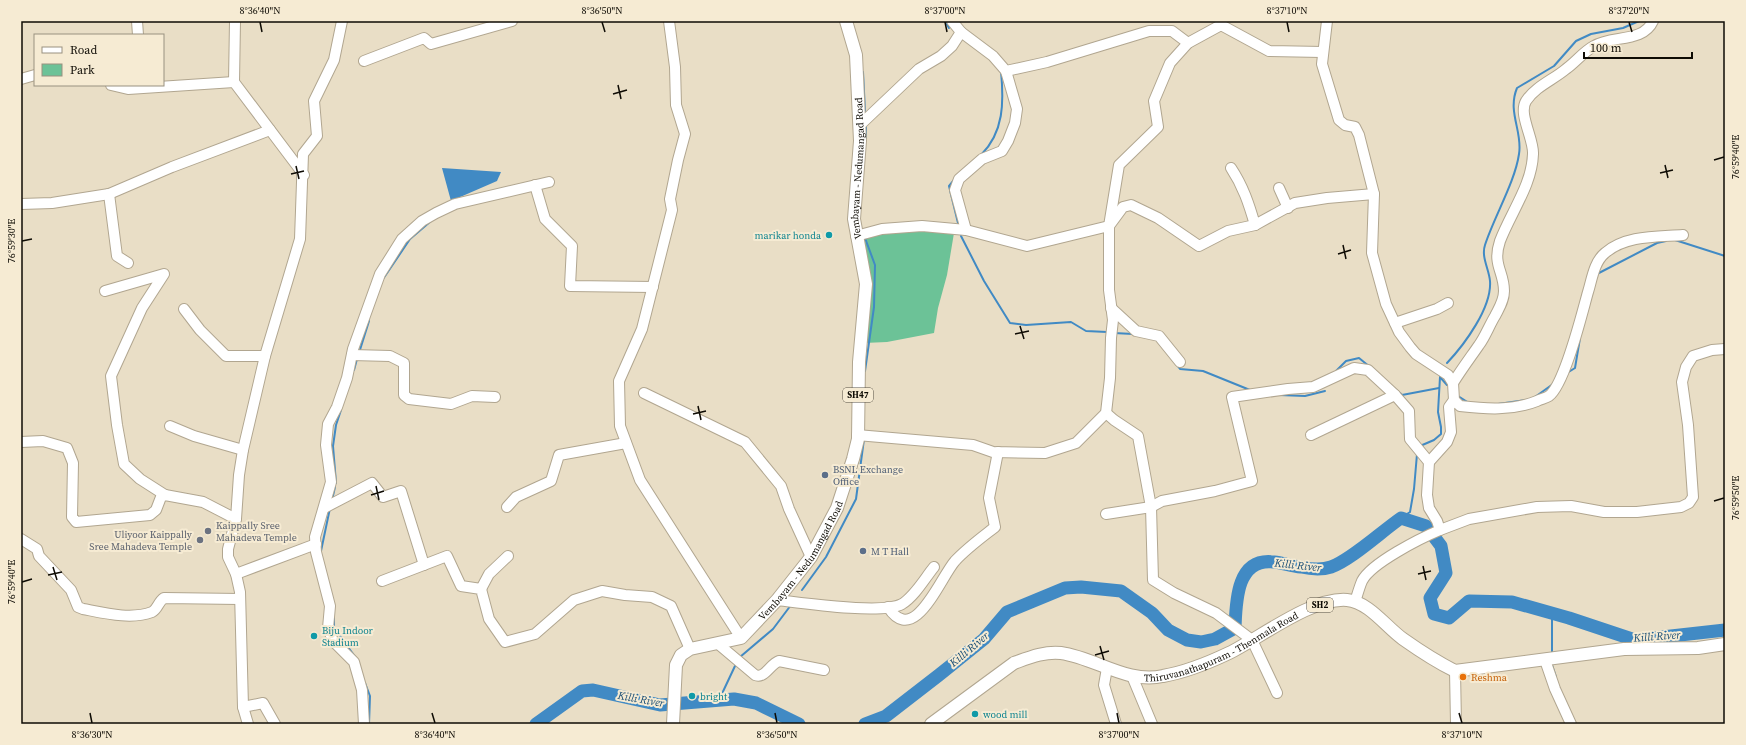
<svg xmlns="http://www.w3.org/2000/svg" width="1746" height="745" viewBox="0 0 1746 745" font-family="'Source Serif 4',serif">
	<style>
		.green { fill: #6cc297 }
		.water { fill: #418ac4 }
		.lines { fill: none; stroke-linecap: round; stroke-linejoin: round }
		.stream { stroke: #418ac4; stroke-width: 2 }
		.river { stroke: #418ac4; stroke-width: 13 }
		.minor-casing { stroke: #b1a690; stroke-width: 12 }
		.major-casing { stroke: #b1a690; stroke-width: 14 }
		.minor { stroke: #fff; stroke-width: 10 }
		.major { stroke: #fff; stroke-width: 12 }
		.ticks { fill: none; stroke: #0e0b04; stroke-width: 1.5 }
		.culture-dot { fill: #0f9aa8; stroke: #f6ebd3; stroke-width: 1.5 }
		.service-dot { fill: #5c6f8a; stroke: #f6ebd3; stroke-width: 1.5 }
		.worship-dot { fill: #6b7280; stroke: #f6ebd3; stroke-width: 1.5 }
		.food-dot { fill: #e8710a; stroke: #f6ebd3; stroke-width: 1.5 }
		.labels { text-anchor: middle; stroke-width: 4; stroke-linejoin: round; paint-order: stroke }
		.shield { fill: #f6ebd3; stroke: #544e42; stroke-width: 1 }
		.shield-label { font-size: 9px; font-weight: bold; fill: #0e0b04 }
		.street-label { font-size: 10px; fill: #0e0b04; stroke: #f6ebd3 }
		.culture-label { font-size: 10px; fill: #0d838f; stroke: #f6ebd3; text-anchor: start }
		.service-label { font-size: 10px; fill: #4e5e75; stroke: #f6ebd3; text-anchor: start }
		.worship-label { font-size: 10px; fill: #5b616d; stroke: #f6ebd3; text-anchor: start }
		.food-label { font-size: 10px; fill: #c56008; stroke: #f6ebd3; text-anchor: start }
		.water-label { font-size: 11px; font-style: italic; fill: #174c74; stroke: #f6ebd3 }
		.neatline { fill: none; stroke: #0e0b04; stroke-width: 1.5 }
		.ticks-label { font-size: 10px; text-anchor: middle; fill: #0e0b04 }
	</style>
	<rect width="100%" height="100%" fill="#e9dec6"/>
	<polygon class="green" points="895,229 954,233 947,275 938,308 934,333 887,342 864,343 860,315 860,243 866,232"/>
	<polygon class="water" points="442,168 501,172 497,181 451,201"/>
	<g class="lines">
		<g class="stream">
			<polyline points="945,21 949,28"/>
			<polyline points="863,72 865,111"/>
			<polyline points="866,138 866,127"/>
			<path d="M981,155C1004,132 1004,102 1001,71"/>
			<polyline points="954,180 949,186 958,223"/>
			<polyline points="961,236 984,281 1010,323 1026,325 1071,322 1086,331 1107,332"/>
			<polyline points="1675,240 1725,256"/>
			<polyline points="1597,274 1657,243 1666,241"/>
			<polyline points="383,279 410,239 431,221"/>
			<polyline points="1114,333 1133,334"/>
			<polyline points="359,353 369,321"/>
			<path d="M1447,363C1465,344 1492,307 1490,281C1489,269 1481,257 1485,245C1494,217 1515,182 1519,154C1523,132 1507,112 1517,88L1554,66L1576,41L1591,34L1623,28L1639,21"/>
			<polyline points="1177,365 1180,369 1203,371 1250,390"/>
			<polyline points="354,370 357,359"/>
			<polyline points="865,371 874,307 875,265 865,238"/>
			<polyline points="1336,371 1346,361 1359,358 1370,367"/>
			<polyline points="1567,373 1575,368 1580,338"/>
			<polyline points="1440,377 1447,385"/>
			<polyline points="1400,393 1402,395 1439,388"/>
			<polyline points="1279,395 1305,396 1325,391"/>
			<polyline points="1458,396 1469,403"/>
			<polyline points="1535,397 1553,384"/>
			<polyline points="1498,404 1526,400"/>
			<polyline points="1420,446 1434,440 1441,434 1441,427 1438,412 1440,377 1442,374"/>
			<polyline points="336,483 333,446 336,425 341,410"/>
			<polyline points="332,500 335,487"/>
			<polyline points="1401,518 1410,512 1414,489 1417,454"/>
			<polyline points="321,551 330,508"/>
			<polyline points="802,590 826,557 856,499 864,439"/>
			<polyline points="1552,614 1552,652"/>
			<polyline points="334,618 334,628 356,658"/>
			<polyline points="740,657 773,629 791,605"/>
			<polyline points="1552,665 1556,677"/>
			<polyline points="365,683 370,696 369,724"/>
			<polyline points="719,700 735,666"/>
		</g>
		<g class="river">
			<polyline points="536,724 582,691 593,690 660,705 734,699 756,703 799,724"/>
			<path d="M865,724L886,716L939,675L984,639L1007,612L1065,588L1081,587L1121,591L1152,613L1168,630L1187,640L1201,642L1215,639L1235,628C1236,603 1236,557 1274,562C1283,563 1291,566 1301,567C1310,569 1322,570 1331,567C1351,560 1382,531 1401,518L1426,526L1441,546L1446,573L1430,598L1434,614L1449,618L1469,601L1512,602L1569,618L1635,640L1725,630"/>
		</g>
		<g class="minor-casing">
			<g id="minor">
				<polyline points="137,21 138,35"/>
				<polyline points="669,21 675,67 676,105 685,134 678,160 670,199 672,210 642,329 619,381 620,426 640,480 741,638"/>
				<path d="M1327,21L1322,64L1339,120L1345,125L1355,127L1359,135L1374,194L1372,253L1386,304L1399,332L1410,347L1416,354L1448,375L1453,383L1454,400L1460,406C1486,409 1512,411 1537,401C1541,399 1546,398 1549,396C1565,384 1582,313 1588,292C1592,279 1594,262 1605,253C1626,235 1657,237 1683,235"/>
				<polyline points="961,32 993,56 1006,71 1047,62 1149,31 1172,31 1188,43"/>
				<polyline points="364,61 424,38 431,44 512,21"/>
				<polyline points="21,79 35,75"/>
				<polyline points="234,82 235,21"/>
				<polyline points="111,85 128,89 234,82 304,175"/>
				<polyline points="860,125 919,69 941,56 952,46 961,32 952,21"/>
				<path d="M1231,168C1243,186 1249,204 1255,225L1295,203L1327,198L1374,194"/>
				<polyline points="535,185 545,219 572,246 570,286 653,287"/>
				<polyline points="1279,188 1288,208"/>
				<polyline points="109,194 117,256 128,263"/>
				<polyline points="21,204 52,203 109,194 172,167 270,130"/>
				<polyline points="966,230 955,190 959,179 982,159 1002,151 1008,141 1015,123 1017,109 1006,71"/>
				<polyline points="856,236 882,229 922,226 966,230 1027,246 1109,226 1123,207 1131,205 1158,218 1199,246 1228,231 1255,225"/>
				<polyline points="105,291 164,274 142,308 111,376 117,425 124,464 140,479 165,495"/>
				<polyline points="1111,308 1136,331 1159,336 1180,362"/>
				<polyline points="184,309 200,330 226,356 265,356"/>
				<polyline points="1395,323 1437,309 1448,303"/>
				<polyline points="352,355 390,356 404,363 404,395 409,399 451,404 472,396 495,397"/>
				<path d="M1453,383C1461,370 1470,358 1479,345C1485,337 1489,326 1495,316C1499,308 1504,301 1504,291C1504,271 1492,265 1500,241C1511,212 1532,185 1533,154C1534,139 1518,114 1526,101C1536,86 1553,80 1566,69C1576,62 1583,52 1594,46C1612,35 1643,43 1653,21"/>
				<polyline points="644,393 745,442 781,486 789,509 811,557"/>
				<polyline points="1106,413 1114,420 1138,436 1151,507 1153,580 1174,593 1216,613 1252,640 1277,693"/>
				<polyline points="170,426 194,436 243,450"/>
				<polyline points="857,435 973,445 993,452 1045,453 1076,443 1106,413 1110,378 1111,338 1113,320 1109,290 1109,226 1119,165 1158,127 1154,101 1170,63 1188,43 1221,25 1269,51 1322,52"/>
				<polyline points="1311,435 1395,395"/>
				<polyline points="21,442 43,441 67,448 73,463 72,517 76,522 150,515 156,510 161,497 165,495 203,502 236,519"/>
				<polyline points="507,507 516,497 551,481 559,455 626,443"/>
				<polyline points="324,508 372,483 383,497 401,491 424,565"/>
				<polyline points="1106,514 1151,507 1162,501 1215,491 1252,481 1232,397 1288,389 1313,387 1354,368 1368,370 1395,395 1409,411 1410,439 1429,462"/>
				<polyline points="1440,530 1469,519 1537,507 1571,506 1604,512 1637,512 1681,507 1689,503 1693,497 1688,425 1682,382 1686,367 1693,356 1712,350 1725,349"/>
				<path d="M21,539L37,549L39,556L71,590L78,607L83,609C104,613 131,620 152,612C158,609 158,602 164,598L240,599"/>
				<polyline points="236,574 316,544"/>
				<polyline points="382,581 447,556 461,586 481,589 489,619 505,642 535,634 574,600 602,591 625,595 652,597 671,606 690,649"/>
				<polyline points="481,589 489,574 508,556"/>
				<path d="M777,600C802,603 882,615 902,604C915,596 925,578 934,567"/>
				<path d="M1355,602C1357,596 1359,588 1362,581C1371,563 1421,538 1440,530L1437,521L1429,508L1427,495L1429,462L1447,442L1451,432L1449,407L1454,400"/>
				<path d="M888,607C914,648 940,578 955,561C967,548 981,538 995,527L989,498L998,452"/>
				<path d="M717,643L755,675C765,679 770,664 779,661L824,670"/>
				<polyline points="1545,660 1555,689 1571,724"/>
				<polyline points="1107,668 1104,685 1116,724"/>
				<polyline points="1455,671 1456,724"/>
				<polyline points="1132,676 1152,724"/>
				<polyline points="243,707 263,703 275,724"/>
				<polyline points="248,724 243,707 240,592 236,574 228,557 228,549 236,519 239,475 243,450 265,356 300,239 303,154 317,136 314,101 334,60 342,21"/>
				<polyline points="364,724 362,690 354,662 333,641 328,628 330,606 316,552 315,537 331,482 326,445 328,424 337,407 347,378 353,349 380,274 402,239 422,221 436,213 455,204 549,182"/>
			</g>
		</g>
		<g class="major-casing">
			<g id="major">
				<path id="s1" d="M673,724L676,665L681,655L690,649L741,638L777,600L811,557L837,508L853,459L858,439L859,362L866,284L854,219L860,141L856,55L846,21"/>
				<path id="s2" d="M931,724L1014,663C1028,658 1045,651 1061,653C1096,658 1127,684 1163,676C1186,672 1208,663 1229,653C1260,638 1312,597 1347,600C1369,602 1386,627 1403,639C1420,651 1437,662 1455,671L1624,649L1698,648L1725,644"/>
			</g>
		</g>
		<use href="#minor" class="minor"/>
		<use href="#major" class="major"/>
	</g>
	<path class="ticks" d="M260,22L262,32M602,22L605,32M945,22L947,32M1287,22L1289,32M1629,22L1632,32M618,85L621,99M613,94L627,90M1714,160L1724,157M1665,165L1668,178M296,166L299,179M1660,173L1673,170M291,174L304,171M22,241L32,239M1343,245L1346,259M1338,254L1351,250M1020,326L1024,339M1015,334L1029,331M698,406L701,420M693,414L706,411M376,486L379,500M371,495L384,491M1714,501L1724,498M1423,566L1426,580M53,567L57,580M1418,574L1431,571M48,575L62,572M22,582L32,579M1100,646L1104,660M1095,655L1109,651M90,713L92,723M432,713L435,723M775,713L777,723M1117,713L1119,723M1459,713L1462,723"/>
	<g class="culture-dot">
		<circle cx="829" cy="235" r="4"/>
		<circle cx="314" cy="636" r="4"/>
		<circle cx="692" cy="696" r="4"/>
		<circle cx="975" cy="714" r="4"/>
	</g>
	<g class="service-dot">
		<circle cx="825" cy="475" r="4"/>
		<circle cx="863" cy="551" r="4"/>
	</g>
	<g class="worship-dot">
		<circle cx="208" cy="531" r="4"/>
		<circle cx="200" cy="540" r="4"/>
	</g>
	<circle class="food-dot" cx="1463" cy="677" r="4"/>
	<g class="labels">
		<g class="shield">
			<rect x="843" y="388" width="30" height="14" rx="3"/>
			<rect x="1307" y="598" width="26" height="14" rx="3"/>
		</g>
		<g class="shield-label">
			<text x="858" y="398">SH47</text>
			<text x="1320" y="608">SH2</text>
		</g>
		<g class="street-label">
			<text dy="4" stroke="none"><textPath href="#s1" startOffset="640">Vembayam - Nedumangad Road</textPath></text>
			<text dy="4" stroke="none"><textPath href="#s1" startOffset="232">Vembayam - Nedumangad Road</textPath></text>
			<text dy="4" stroke="none"><textPath href="#s2" startOffset="322">Thiruvanathapuram - Thenmala Road</textPath></text>
		</g>
		<g class="culture-label">
			<text x="821" y="239" text-anchor="end">marikar honda</text>
			<text x="322" y="634">Biju Indoor<tspan x="322" dy="12">Stadium</tspan></text>
			<text x="700" y="700">bright</text>
			<text x="983" y="718">wood mill</text>
		</g>
		<g class="service-label">
			<text x="833" y="473">BSNL Exchange<tspan x="833" dy="12">Office</tspan></text>
			<text x="871" y="555">M T Hall</text>
		</g>
		<g class="worship-label">
			<text x="216" y="529">Kaippally Sree<tspan x="216" dy="12">Mahadeva Temple</tspan></text>
			<text x="192" y="538" text-anchor="end">Uliyoor Kaippally<tspan x="192" dy="12">Sree Mahadeva Temple</tspan></text>
		</g>
		<g class="food-label">
			<text x="1471" y="681">Reshma</text>
		</g>
		<g class="water-label">
			<text transform="translate(1298 565) rotate(6)" y="4">Killi River</text>
			<text transform="translate(1657 636) rotate(-4)" y="4">Killi River</text>
			<text transform="translate(969 649) rotate(-40)" y="4">Killi River</text>
			<text transform="translate(641 699) rotate(10)" y="4">Killi River</text>
		</g>
	</g>
	<rect width="1746" height="745" fill="none" stroke="#f6ebd3" stroke-width="44"/>
	<rect x="34" y="34" width="130" height="52" fill="#f6ebd3" stroke="#999180"/>
	<rect x="42" y="47" width="20" height="6" fill="#ffffff" stroke="#999180"/>
	<text x="70" y="54" font-size="12" fill="#0e0b04">Road</text>
	<rect x="42" y="64" width="20" height="12" fill="#6cc297" stroke="#999180"/>
	<text x="70" y="74" font-size="12" fill="#0e0b04">Park</text>
	<path d="M1584 52v6h108v-6" fill="none" stroke="#0e0b04" stroke-width="2"/>
	<text x="1590" y="52" font-size="12" fill="#0e0b04" stroke="#f6ebd3" stroke-width="3" paint-order="stroke">100 m</text>
	<rect x="22" y="22" width="1702" height="701" class="neatline"/>
	<g class="ticks-label">
		<text x="260" y="14">8°36'40"N</text>
		<text x="602" y="14">8°36'50"N</text>
		<text x="945" y="14">8°37'00"N</text>
		<text x="1287" y="14">8°37'10"N</text>
		<text x="1629" y="14">8°37'20"N</text>
		<text transform="translate(1735 157) rotate(-90)" y="4">76°59'40"E</text>
		<text transform="translate(11 241) rotate(-90)" y="4">76°59'30"E</text>
		<text transform="translate(1735 498) rotate(-90)" y="4">76°59'50"E</text>
		<text transform="translate(11 582) rotate(-90)" y="4">76°59'40"E</text>
		<text x="92" y="738">8°36'30"N</text>
		<text x="435" y="738">8°36'40"N</text>
		<text x="777" y="738">8°36'50"N</text>
		<text x="1119" y="738">8°37'00"N</text>
		<text x="1462" y="738">8°37'10"N</text>
	</g>
</svg>
